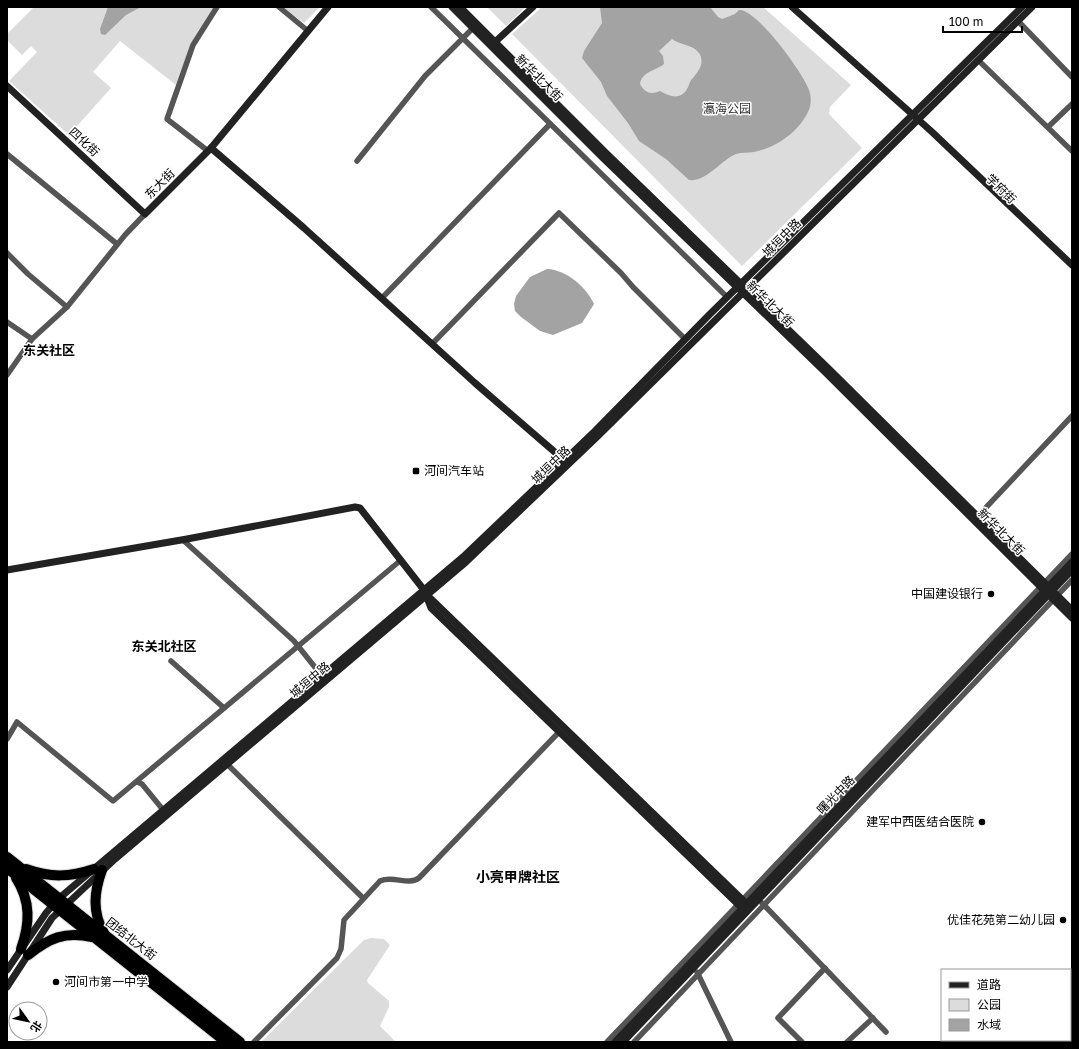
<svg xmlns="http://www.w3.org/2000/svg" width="1079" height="1049" viewBox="0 0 1079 1049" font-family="'Golos Text','Noto Sans SC',sans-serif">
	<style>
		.green { fill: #dcdcdc }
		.water { fill: #a3a3a3; fill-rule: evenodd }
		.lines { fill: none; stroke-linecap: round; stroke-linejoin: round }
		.highway-casing { stroke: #dbdbdb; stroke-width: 12 }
		.street { stroke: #555; stroke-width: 5.5 }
		.secondary { stroke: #222; stroke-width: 7 }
		.highway { stroke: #000; stroke-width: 10 }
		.poi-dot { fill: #000; stroke: #fff; stroke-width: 1.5 }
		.labels { text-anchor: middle; stroke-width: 3; stroke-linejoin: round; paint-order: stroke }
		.street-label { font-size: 12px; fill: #000; stroke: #fff }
		.park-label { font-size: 12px; fill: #333; stroke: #fff }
		.poi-label { font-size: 12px; fill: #000; stroke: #fff; text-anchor: end }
		.neighbourhood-label { font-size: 13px; font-weight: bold; fill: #000; stroke: #fff }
		.quarter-label { font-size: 14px; font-weight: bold; fill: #000; stroke: #fff }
	</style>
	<rect width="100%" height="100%" fill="#fff"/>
	<g class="green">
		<polygon points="34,7 215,7 190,46 176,85 120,41 93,72 111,88 69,135 9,81 37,52 31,46 22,55 7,40 7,34"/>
		<polygon points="282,7 320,7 304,23"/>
		<polygon points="487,7 526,7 506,26"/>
		<polygon points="542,7 763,7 851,85 830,107 829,114 862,148 742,266 512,34"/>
		<polygon points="371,938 384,939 390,945 367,980 368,983 389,1001 389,1007 380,1026 396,1042 262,1041 364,940"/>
	</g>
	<g class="water">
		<polygon points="108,7 141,7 126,15 105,35 101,34 100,29"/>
		<path d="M600,7H710L718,17L722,19L735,14L739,10C756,8 804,74 809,90C812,98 811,107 807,114C797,133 775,148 754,152C748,153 742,152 736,154C721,160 707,182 689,180L666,159L639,141L628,123L607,96L601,82L582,58L584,51L602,23ZM672,39C680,45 692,44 699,53C706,64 697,73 691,80C689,83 689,86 687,89C680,101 669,96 660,91C651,95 645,93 640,84C642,71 656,71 664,64L663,56L659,51Z"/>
		<path d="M547,269C567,270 586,287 594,304L582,323L553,335L540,331L521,317L515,311L514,304L516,296L530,277Z"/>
	</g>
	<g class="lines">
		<g class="highway-casing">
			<g id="highway">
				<polyline points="7,857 240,1042"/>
				<polyline points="7,868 226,1042"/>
				<path d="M26,869C51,878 70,877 94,869"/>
				<path d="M102,870C94,892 92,912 104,933"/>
				<path d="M16,878C31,901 30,924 21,949"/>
				<path d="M28,955C49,938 65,931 92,937"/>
			</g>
		</g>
		<g class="street">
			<polyline points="279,7 308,31"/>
			<polyline points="431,7 727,297"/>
			<polyline points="1018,21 1072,77"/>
			<polyline points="978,60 1072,151"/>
			<polyline points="1048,127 1072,104"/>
			<polyline points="208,151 167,119 193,45 217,7"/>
			<polyline points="7,154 117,244"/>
			<polyline points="357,161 425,76 473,28"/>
			<polyline points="7,253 28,274 67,307"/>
			<polyline points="382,298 550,124"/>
			<polyline points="7,322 32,339"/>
			<polyline points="432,344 559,213 621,273 633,287 685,339"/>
			<polyline points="7,375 32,339 67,307 125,235 145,214"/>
			<polyline points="978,516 1072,416"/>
			<polyline points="183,540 294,641 322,676"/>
			<polyline points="171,661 224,708"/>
			<polyline points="7,739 17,722 113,801 401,560"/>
			<polyline points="227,764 363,898"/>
			<polyline points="137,782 142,784 164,811"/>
			<polyline points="762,903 886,1032"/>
			<polyline points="697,972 731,1042"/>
			<path d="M254,1042L337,958L341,949L344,920L380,881C393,875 408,886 419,878L559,732"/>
			<polyline points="607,1042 1072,554"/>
			<polyline points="634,1042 1072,580"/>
			<polyline points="802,1042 778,1018 825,968"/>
			<polyline points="847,1042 873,1018"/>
		</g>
		<g class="secondary">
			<polyline points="452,7 603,158 824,371 1072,618"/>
			<polyline points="460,7 607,154 828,368 1072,610"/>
			<polyline points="792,7 931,131 1072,265"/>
			<polyline points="495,42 533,7"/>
			<polyline points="7,86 145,214 211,148 328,7"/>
			<polyline points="211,148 304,228 475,383 564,460"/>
			<polyline points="7,570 187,539 355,507 360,508 424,590 431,608 746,912"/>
			<polyline points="427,595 749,906"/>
			<polyline points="7,970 46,913 57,900 463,557 595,431 710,314 1022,7"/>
			<polyline points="7,987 52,918 115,859 466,562 599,435 1032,7"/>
			<polyline points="615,1042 1072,562"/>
			<polyline points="623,1042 1072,570"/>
		</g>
		<use href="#highway" class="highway"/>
	</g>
	<g class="poi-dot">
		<rect x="412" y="467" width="8" height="8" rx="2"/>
		<circle cx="991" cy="594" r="4"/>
		<circle cx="982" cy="822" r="4"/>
		<circle cx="1063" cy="920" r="4"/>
		<circle cx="56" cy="982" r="4"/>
	</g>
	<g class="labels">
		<g class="street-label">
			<text transform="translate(539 78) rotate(45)" y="4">新华北大街</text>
			<text transform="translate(84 142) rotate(43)" y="4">四化街</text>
			<text transform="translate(160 184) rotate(-45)" y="4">东大街</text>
			<text transform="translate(1001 189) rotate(44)" y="4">学府街</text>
			<text transform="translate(782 238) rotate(-45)" y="4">城垣中路</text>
			<text transform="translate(770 304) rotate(44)" y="4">新华北大街</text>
			<text transform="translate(551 465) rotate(-44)" y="4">城垣中路</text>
			<text transform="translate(1001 532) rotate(45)" y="4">新华北大街</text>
			<text transform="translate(310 680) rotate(-40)" y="4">城垣中路</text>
			<text transform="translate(836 795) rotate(-46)" y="4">曙光中路</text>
			<text transform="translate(131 939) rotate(38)" y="4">团结北大街</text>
		</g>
		<g class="park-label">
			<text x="727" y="113">瀛海公园</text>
		</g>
		<g class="poi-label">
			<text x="424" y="475" text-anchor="start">河间汽车站</text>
			<text x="983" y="598">中国建设银行</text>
			<text x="974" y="826">建军中西医结合医院</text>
			<text x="1055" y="924">优佳花苑第二幼儿园</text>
			<text x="64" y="986" text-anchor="start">河间市第一中学</text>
		</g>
		<g class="neighbourhood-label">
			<text x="49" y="355">东关社区</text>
			<text x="164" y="651">东关北社区</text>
		</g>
		<g class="quarter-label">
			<text x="518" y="882">小亮甲牌社区</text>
		</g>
	</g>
	<rect width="1079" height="1049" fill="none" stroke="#000000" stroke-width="16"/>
	<rect x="941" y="969" width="130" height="72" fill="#ffffff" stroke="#999999"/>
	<rect x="949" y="982" width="20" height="6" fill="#222222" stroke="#999999"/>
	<text x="977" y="989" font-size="12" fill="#000000">道路</text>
	<rect x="949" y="999" width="20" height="12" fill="#dcdcdc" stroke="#999999"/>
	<text x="977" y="1009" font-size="12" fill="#000000">公园</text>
	<rect x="949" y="1019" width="20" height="12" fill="#a3a3a3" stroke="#999999"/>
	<text x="977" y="1029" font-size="12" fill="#000000">水域</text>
	<g transform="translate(28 1021) rotate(123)"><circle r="19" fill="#ffffff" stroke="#999999"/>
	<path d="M0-3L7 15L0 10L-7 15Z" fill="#000000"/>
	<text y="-6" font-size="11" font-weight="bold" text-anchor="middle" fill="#000000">北</text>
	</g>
	<path d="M943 26v6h79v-6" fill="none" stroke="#000000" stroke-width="2"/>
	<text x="949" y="26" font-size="12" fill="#000000" stroke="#ffffff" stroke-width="3" paint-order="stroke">100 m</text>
</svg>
